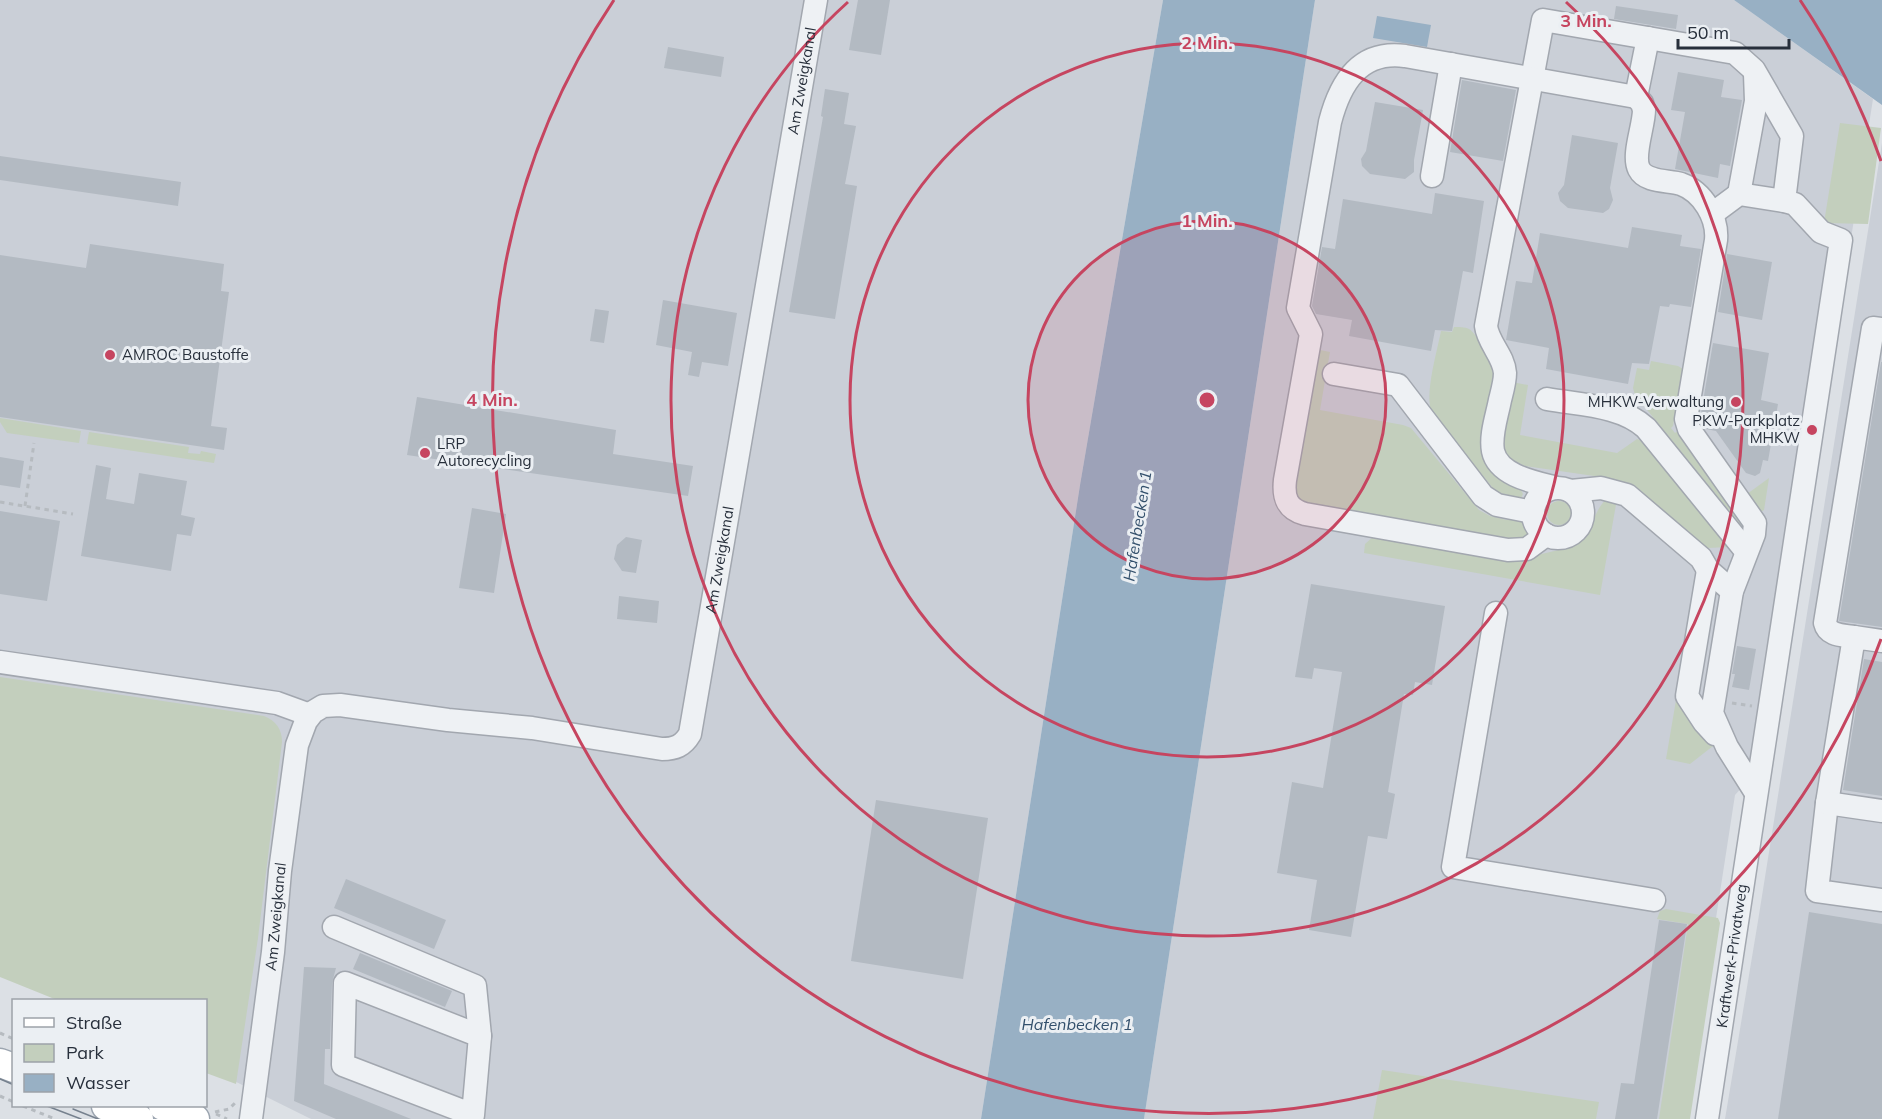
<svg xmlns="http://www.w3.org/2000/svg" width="1882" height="1119" viewBox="0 0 1882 1119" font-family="Mulish,sans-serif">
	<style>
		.built { fill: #cacfd7 }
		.green { fill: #c3cfbd }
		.water { fill: #98b0c4 }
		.building { fill: #b3bac2 }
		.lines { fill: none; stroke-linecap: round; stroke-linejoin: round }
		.minor-casing { stroke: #a2a7af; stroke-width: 25 }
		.major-casing { stroke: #9ca5b0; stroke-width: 31 }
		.path { stroke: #b6bbc0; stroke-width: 3; stroke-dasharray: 4.5 4.5; stroke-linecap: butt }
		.minor { stroke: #eef1f4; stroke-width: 22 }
		.major { stroke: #fff; stroke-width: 28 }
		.tram { stroke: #76818e; stroke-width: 1.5 }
		.ring { fill: none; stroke: #c64560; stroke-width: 3 }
		.poi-dot { fill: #c64560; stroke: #ebeff3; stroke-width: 2 }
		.labels { text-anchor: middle; stroke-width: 6; stroke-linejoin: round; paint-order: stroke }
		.street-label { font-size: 15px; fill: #272f3b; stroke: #ebeff3 }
		.poi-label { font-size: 15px; fill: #272f3b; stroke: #ebeff3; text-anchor: start }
		.water-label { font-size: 16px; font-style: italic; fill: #33506c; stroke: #ebeff3 }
		.centre { fill: #c64560; stroke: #ebeff3; stroke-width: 3 }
		.ring-label { font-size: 18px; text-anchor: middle; font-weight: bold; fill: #c64560; stroke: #ebeff3; stroke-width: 6; stroke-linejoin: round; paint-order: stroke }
	</style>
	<rect width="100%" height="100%" fill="#dce0e5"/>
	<g class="built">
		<polygon points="0,0 1163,0 1080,485 981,1119 311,1119 206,1067 206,1000 0,977"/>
		<polygon points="1315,0 1734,0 1873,99 1769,758 1735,795 1685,1119 1144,1119"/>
		<polygon points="1882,143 1882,1119 1725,1119 1758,921"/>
	</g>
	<g class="green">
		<polygon points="1840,123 1881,128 1868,224 1824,223"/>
		<path d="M1454,327C1458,327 1465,327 1469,329C1477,333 1492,364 1494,373L1497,474L1521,490L1523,494L1521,498L1496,492L1432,413C1424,395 1437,352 1441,331L1452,332Z"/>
		<polygon points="1315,349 1330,352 1320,410 1403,425 1411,428 1479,510 1490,516 1507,520 1509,517 1523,522 1528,531 1525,539 1509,542 1508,538 1506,537 1503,541 1302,503 1293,490"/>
		<polygon points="1651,361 1678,366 1683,369 1673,426 1671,428 1675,433 1681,428 1747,522 1744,529 1635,395 1633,388 1637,368 1649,370"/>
		<polygon points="1512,382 1528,385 1520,435 1617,453 1637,439 1642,441 1725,544 1730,547 1707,548 1637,490 1624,483 1608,478 1525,466 1510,459 1502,449"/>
		<polygon points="0,418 81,431 79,443 7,433 0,422"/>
		<polygon points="89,432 189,447 188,453 200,454 201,451 216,454 214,463 87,444"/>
		<polygon points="1769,478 1764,510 1761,512 1747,494"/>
		<path d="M1606,499H1617L1600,595L1364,553L1365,544L1375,535L1521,559L1571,547C1592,536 1591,515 1606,499Z"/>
		<circle cx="1559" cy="513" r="12"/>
		<polygon points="1691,612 1683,704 1713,746 1690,764 1666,759"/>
		<path d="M0,677L264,716C276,721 282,729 282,742L258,938L236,1084L206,1073V1000H57L0,977Z"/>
		<polygon points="1666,909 1718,918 1720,923 1690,1119 1659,1119 1688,924 1657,919 1660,911"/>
		<polygon points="1382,1070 1599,1102 1596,1119 1373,1119"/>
	</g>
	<g class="water">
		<polygon points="1163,0 1315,0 1144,1119 981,1119 1080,485"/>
		<polygon points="1734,0 1882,0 1882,105"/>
		<polygon points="1377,16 1431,25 1427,47 1373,38"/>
	</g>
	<g class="building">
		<polygon points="858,0 890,0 881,55 849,50"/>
		<polygon points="1616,6 1678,15 1676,29 1614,19"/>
		<polygon points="668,47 724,57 721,77 664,68"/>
		<polygon points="1678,72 1724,80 1721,97 1742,100 1730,166 1720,164 1718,178 1675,169 1685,112 1671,110"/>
		<polygon points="1462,80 1516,90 1503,161 1450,152"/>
		<polygon points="825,89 849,93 844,124 856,126 845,184 857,186 835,319 789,312 823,117 821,116"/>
		<polygon points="1375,102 1423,110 1414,160 1414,172 1405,179 1370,174 1362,166 1361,159 1366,151"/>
		<polygon points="1572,135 1618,143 1610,188 1613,200 1609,209 1603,213 1568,208 1560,201 1558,193 1564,185"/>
		<polygon points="0,156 181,182 178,206 0,180"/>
		<polygon points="1435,193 1484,201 1473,273 1463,271 1452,331 1435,330 1431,351 1349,336 1352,320 1316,314 1312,306 1322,247 1335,249 1343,199 1432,214"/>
		<polygon points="1632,227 1682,235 1680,246 1701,249 1691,307 1670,304 1669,307 1660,306 1649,364 1632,363 1628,384 1546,369 1549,348 1506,340 1516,281 1532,283 1540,233 1628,248"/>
		<polygon points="90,244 224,264 221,291 229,292 211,426 227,428 224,450 0,417 0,255 86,268"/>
		<polygon points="1727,254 1772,262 1762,320 1718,312"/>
		<polygon points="663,300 737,313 728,366 702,362 699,377 688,375 692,352 656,345"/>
		<polygon points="595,309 609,311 604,343 590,341"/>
		<polygon points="1713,343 1769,353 1761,400 1778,404 1768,461 1763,460 1760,473 1755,476 1746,473 1716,431 1706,429 1701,423 1700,419"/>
		<polygon points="1881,362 1882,362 1882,627 1839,621"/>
		<polygon points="417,397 616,430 613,454 693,466 688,496 407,455"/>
		<polygon points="0,457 24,461 20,488 0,485"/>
		<polygon points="96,465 111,468 106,499 134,504 139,473 187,481 181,515 195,518 191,536 177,534 171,571 81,556"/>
		<polygon points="472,508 506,514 494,593 459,588"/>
		<polygon points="0,511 60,521 47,601 0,594"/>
		<polygon points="626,537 642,540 636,573 622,571 614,559 617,545"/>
		<polygon points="1311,584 1445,606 1432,685 1415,682 1413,695 1404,694 1388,792 1395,794 1387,839 1368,836 1351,937 1309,930 1317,880 1277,873 1292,782 1323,788 1342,672 1314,668 1312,679 1295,677"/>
		<polygon points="619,596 659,601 657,623 617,619"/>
		<polygon points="1737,646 1756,649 1749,690 1732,687 1735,674 1732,674"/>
		<polygon points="1864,659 1882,662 1882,796 1843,790"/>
		<polygon points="876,800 988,818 963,979 851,961"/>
		<polygon points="346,879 446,920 434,949 334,908"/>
		<polygon points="1809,912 1882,924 1882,1119 1778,1119"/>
		<polygon points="1659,920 1687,924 1657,1119 1615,1119 1621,1083 1634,1084"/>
		<polygon points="360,953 452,991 445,1007 353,969"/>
		<polygon points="304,967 336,968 332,983 330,1049 325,1049 324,1084 411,1119 336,1119 294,1101"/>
	</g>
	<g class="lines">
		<g class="minor-casing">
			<g id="minor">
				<polyline points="1636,97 1648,38"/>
				<polyline points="1432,176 1451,64"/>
				<polyline points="1739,194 1756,101 1755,74"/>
				<polyline points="1712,214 1739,194 1784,201"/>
				<polyline points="1334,374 1398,385 1483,496 1497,505 1532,512"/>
				<path d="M1547,399C1580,405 1621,405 1646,428L1746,551"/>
				<path d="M1553,487C1533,482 1498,475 1493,451C1490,435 1497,416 1500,400C1502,392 1505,382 1505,373C1504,356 1488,343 1486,326L1543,20L1735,53L1754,70L1792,136L1784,201L1795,204L1821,232L1841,240L1707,1119"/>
				<circle cx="1558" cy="513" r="25"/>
				<polyline points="1571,491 1601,488 1627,495 1701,558 1708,570 1732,591"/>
				<path d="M1546,535L1527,549L1508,550L1305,514C1287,509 1283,498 1285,480L1311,334L1298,308L1330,122C1340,83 1360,50 1405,56L1636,97L1642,103L1644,110C1644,126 1632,155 1639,169C1646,183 1669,180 1681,184C1703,192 1718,218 1716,240L1686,419L1689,429L1755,523L1754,534L1732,591L1712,713L1727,747L1756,793"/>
				<polyline points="1708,570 1687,696 1704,722 1715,734"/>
				<polyline points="1496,613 1453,867 1654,900"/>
				<path d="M1854,637C1843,635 1828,636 1825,623L1873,328L1882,329"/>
				<polyline points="1882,641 1854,637 1827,803 1817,891 1882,900"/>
				<polyline points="0,662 277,703 310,715"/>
				<polyline points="1827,803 1882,811"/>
				<polyline points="334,927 475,986 480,1036"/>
				<path id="s1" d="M251,1119L273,952L280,871L297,745L306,721L313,712L323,706L340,705L448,720L532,728L662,749C675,749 683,746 690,734L816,0"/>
				<polyline points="472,1119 473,1115 480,1036 345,983 343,1065 473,1115"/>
			</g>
		</g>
		<g class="major-casing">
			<g id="major">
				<polyline points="0,1063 14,1068"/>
				<polyline points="106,1106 139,1119"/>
				<polyline points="163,1106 195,1119"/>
			</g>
		</g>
		<g class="path">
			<polyline points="0,502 73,514"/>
			<polyline points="25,506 34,443"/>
			<polyline points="1732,703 1752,706"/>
			<polyline points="0,1033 14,1039"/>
			<polyline points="0,1096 14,1102"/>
			<polyline points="23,1106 55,1119"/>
			<polyline points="215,1112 229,1109 235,1103"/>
			<polyline points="216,1114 227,1119"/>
		</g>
		<use href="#minor" class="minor"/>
		<use href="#major" class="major"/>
		<g class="tram">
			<polyline points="0,1079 14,1085"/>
			<polyline points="47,1106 81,1119"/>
			<polyline points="73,1109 98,1119"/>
		</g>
	</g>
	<circle cx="1207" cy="400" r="179" fill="#c64560" fill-opacity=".12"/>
	<g class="ring">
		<circle cx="1207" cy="400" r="179"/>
		<circle cx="1207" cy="400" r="357"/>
		<path d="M1566 2A536 536 0 1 1 848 2"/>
		<path d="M1881 639A715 715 0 1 1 614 0M1800 0A715 715 0 0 1 1881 161"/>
	</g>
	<g class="poi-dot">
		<circle cx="110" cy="355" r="6"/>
		<circle cx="1736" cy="402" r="6"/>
		<circle cx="1812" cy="430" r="6"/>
		<circle cx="425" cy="453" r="6"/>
	</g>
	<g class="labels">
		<g class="street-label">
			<text dy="5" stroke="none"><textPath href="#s1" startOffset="1464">Am Zweigkanal</textPath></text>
			<text dy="5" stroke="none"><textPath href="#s1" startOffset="978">Am Zweigkanal</textPath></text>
			<text dy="5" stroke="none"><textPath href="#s1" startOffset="204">Am Zweigkanal</textPath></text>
			<text transform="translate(1732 956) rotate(-82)" y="5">Kraftwerk-Privatweg</text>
		</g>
		<g class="poi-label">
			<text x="122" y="360">AMROC Baustoffe</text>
			<text x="1724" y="407" text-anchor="end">MHKW-Verwaltung</text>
			<text x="1800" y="426" text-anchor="end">PKW-Parkplatz<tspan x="1800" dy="17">MHKW</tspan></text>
			<text x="437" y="449">LRP<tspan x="437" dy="17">Autorecycling</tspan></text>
		</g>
		<g class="water-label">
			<text transform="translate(1137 526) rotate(-81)" y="6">Hafenbecken 1</text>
			<text x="1077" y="1030">Hafenbecken 1</text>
		</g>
	</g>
	<circle cx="1207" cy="400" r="9" class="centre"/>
	<g class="ring-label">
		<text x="1586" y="27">3 Min.</text>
		<text x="1207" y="49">2 Min.</text>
		<text x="1207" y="227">1 Min.</text>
		<text x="492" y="406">4 Min.</text>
	</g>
	<rect x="12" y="999" width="195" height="108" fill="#ebeff3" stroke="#9da2a9" stroke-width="1.5"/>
	<rect x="24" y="1018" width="30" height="9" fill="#ffffff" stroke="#9da2a9" stroke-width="1.5"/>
	<text x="66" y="1029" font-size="18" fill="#272f3b">Straße</text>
	<rect x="24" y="1044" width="30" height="18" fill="#c3cfbd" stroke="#9da2a9" stroke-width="1.5"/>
	<text x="66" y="1059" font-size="18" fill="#272f3b">Park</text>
	<rect x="24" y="1074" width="30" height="18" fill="#98b0c4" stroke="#9da2a9" stroke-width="1.5"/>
	<text x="66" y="1089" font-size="18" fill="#272f3b">Wasser</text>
	<path d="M1678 39v9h111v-9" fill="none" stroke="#272f3b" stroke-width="3"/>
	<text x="1687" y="39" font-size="18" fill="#272f3b" stroke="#ebeff3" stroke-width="4.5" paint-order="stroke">50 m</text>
</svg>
